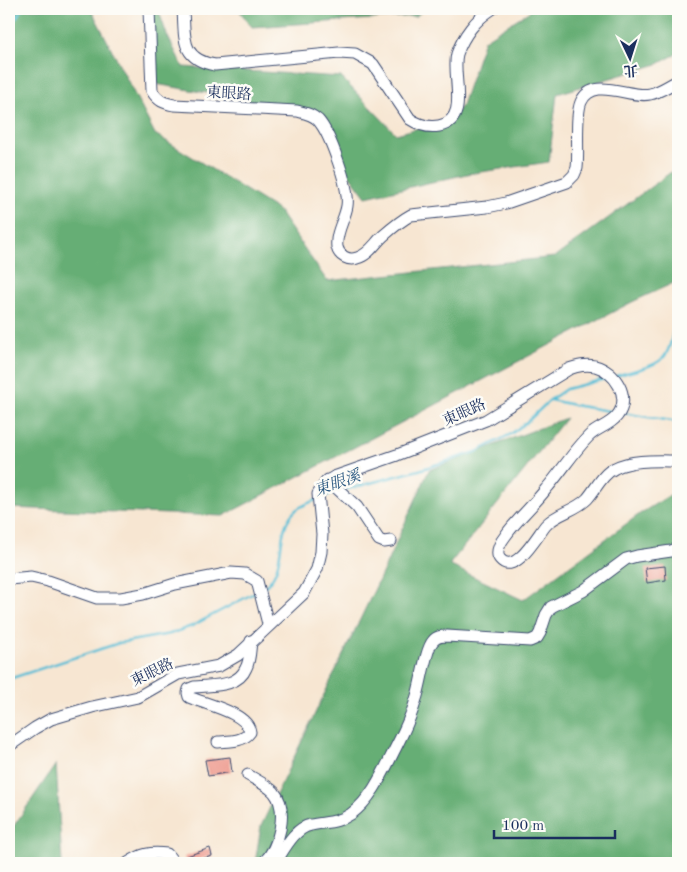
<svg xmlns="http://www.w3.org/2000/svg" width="687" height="872" font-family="'Old Standard TT','Noto Serif TC',serif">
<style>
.forest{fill:#66ae75;stroke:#406e6a}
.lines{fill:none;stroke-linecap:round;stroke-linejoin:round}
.stream{stroke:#58bed6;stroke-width:2.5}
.building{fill:#ed968a}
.minor-casing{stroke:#3c4a6f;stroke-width:13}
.minor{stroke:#fff;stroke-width:11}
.labels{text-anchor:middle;stroke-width:5;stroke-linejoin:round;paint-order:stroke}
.street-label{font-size:15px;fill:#1b2f5e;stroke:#fdfcf7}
.water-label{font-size:16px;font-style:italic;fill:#2d5a82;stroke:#fdfcf7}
</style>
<rect width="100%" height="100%" fill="#fdfcf7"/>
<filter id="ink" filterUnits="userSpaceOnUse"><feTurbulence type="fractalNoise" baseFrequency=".02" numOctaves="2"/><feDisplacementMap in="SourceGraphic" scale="10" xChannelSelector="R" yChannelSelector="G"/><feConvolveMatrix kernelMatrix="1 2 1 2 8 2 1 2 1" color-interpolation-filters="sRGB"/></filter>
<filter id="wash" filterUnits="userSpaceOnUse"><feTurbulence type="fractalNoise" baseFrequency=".0096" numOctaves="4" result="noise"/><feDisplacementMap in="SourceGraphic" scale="20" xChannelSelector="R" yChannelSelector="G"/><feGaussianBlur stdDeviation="1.12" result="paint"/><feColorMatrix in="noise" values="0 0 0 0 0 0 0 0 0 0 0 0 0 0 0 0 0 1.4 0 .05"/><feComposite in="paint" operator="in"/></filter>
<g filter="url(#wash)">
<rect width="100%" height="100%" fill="#f7e6d2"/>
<g class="forest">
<polygon points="9,9 91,9 155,134 278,210 327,281 555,257 678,167 678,281 632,302 223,516 9,508"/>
<polygon points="149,9 158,9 167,35 183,67 341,77 396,134 449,120 462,105 484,40 533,9 678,9 678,53 658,64 557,94 549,162 467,174 366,197 338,160 321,113 150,83"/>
<polygon points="238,9 425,9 416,16 252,27"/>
<polygon points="566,418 449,565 523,600 641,513 678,490 678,863 255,863 261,826 379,580 429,470"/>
<polygon points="56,764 62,863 9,863 9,833"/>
</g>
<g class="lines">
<g class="stream">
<polyline points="9,27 23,9"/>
<path d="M616,376c14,-5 38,-8 48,-19 9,-11 10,-36 14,-50"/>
<polyline points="550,400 579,406 615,412"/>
<polyline points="623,413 678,422"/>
<polyline points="344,490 419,470 476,452 511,434 529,420 550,400 566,389 609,378"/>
<polyline points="323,497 336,492"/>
<path d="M263,588c26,-19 10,-56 32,-77 5,-5 14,-8 21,-11"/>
<polyline points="9,679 119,643 170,634 192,626 256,592"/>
</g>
</g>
<g id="blocks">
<g class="building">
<polygon points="665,566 666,580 647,583 645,568"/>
<polygon points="230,757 232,772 208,776 205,760"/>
<polygon points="210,848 212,856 186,863 184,857"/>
</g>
</g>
</g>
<g filter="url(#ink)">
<use href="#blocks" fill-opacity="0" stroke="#3c4a6f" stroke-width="1"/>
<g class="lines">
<g class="minor-casing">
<g id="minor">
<path d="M149,9l3,82c6,10 12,12 22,14l123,6c8,2 15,3 21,9 12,13 32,69 29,86 -2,13 -12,27 -10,41 2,9 11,14 20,11 12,-3 18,-15 26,-22 9,-8 17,-15 28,-21l76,-8 19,-4 61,-21 7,-7 3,-7c2,-17 -2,-52 4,-66 12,-27 49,-3 69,-8 10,-2 19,-9 28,-13"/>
<path d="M183,9c2,28 -3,50 32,56l124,-12 16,1 18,10 37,55c9,6 18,9 29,7 32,-6 12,-51 18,-72 6,-18 19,-35 35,-45"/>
<polyline points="328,480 357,507 379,540 384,542 391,541"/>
<polyline points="9,579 31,577 48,581 97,598 121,598 143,594 175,584 231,573 245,574 257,581 268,624"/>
<path d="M218,742c11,-1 25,0 32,-10 -2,-19 -45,-28 -61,-35l-1,-4 1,-4 5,-2c17,-2 44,1 52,-19 4,-7 4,-19 5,-27"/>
<path d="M9,746l26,-18 16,-9 41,-12 46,-10 40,-23 41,-8 19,-11 66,-62 13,-24 4,-17 1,-18 -4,-40 8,-12 8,-5 63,-22 89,-35 83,-51c9,-3 16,-5 26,-3 20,5 37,31 22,50 -7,9 -20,12 -28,20 -16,16 -28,36 -43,53 -12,16 -28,29 -40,46 -4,5 -12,17 -6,24 15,18 38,-25 46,-34 11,-12 29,-14 41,-26 9,-10 15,-25 28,-31 18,-9 43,-7 63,-7"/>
<path d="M248,775c8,5 19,10 26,17 15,18 5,57 -11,71"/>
<path d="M128,863c14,-9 21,-11 39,-9l7,9"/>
<path d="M275,863c9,-13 19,-35 36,-38 14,-3 27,-2 40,-11 19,-14 30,-37 41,-59 9,-18 19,-36 24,-56 5,-13 9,-49 17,-58 4,-5 9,-5 14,-5l83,5 7,-3 3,-5 6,-18 5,-8 32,-16 43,-32 11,-3 34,-5 7,-3"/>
</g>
</g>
<use href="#minor" class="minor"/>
</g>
</g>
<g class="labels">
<g class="street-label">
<text transform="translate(229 93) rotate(3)" y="5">東眼路</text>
<text transform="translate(464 412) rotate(-24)" y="5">東眼路</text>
<text transform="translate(152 672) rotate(-26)" y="5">東眼路</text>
</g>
<g class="water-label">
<text transform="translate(337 482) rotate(-20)" y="6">東眼溪</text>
</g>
</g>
<rect width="687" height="872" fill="none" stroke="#fdfcf7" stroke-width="30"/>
<g transform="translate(630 58) rotate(176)" stroke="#fdfcf7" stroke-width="4" paint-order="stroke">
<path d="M0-4L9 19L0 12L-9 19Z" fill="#1b2f5e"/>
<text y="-8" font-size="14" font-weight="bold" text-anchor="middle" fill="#1b2f5e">北</text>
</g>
<path d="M494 830v8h121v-8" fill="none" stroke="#1b2f5e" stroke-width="2.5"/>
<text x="502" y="830" font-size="15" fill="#1b2f5e" stroke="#fdfcf7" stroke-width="4" paint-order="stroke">100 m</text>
</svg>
